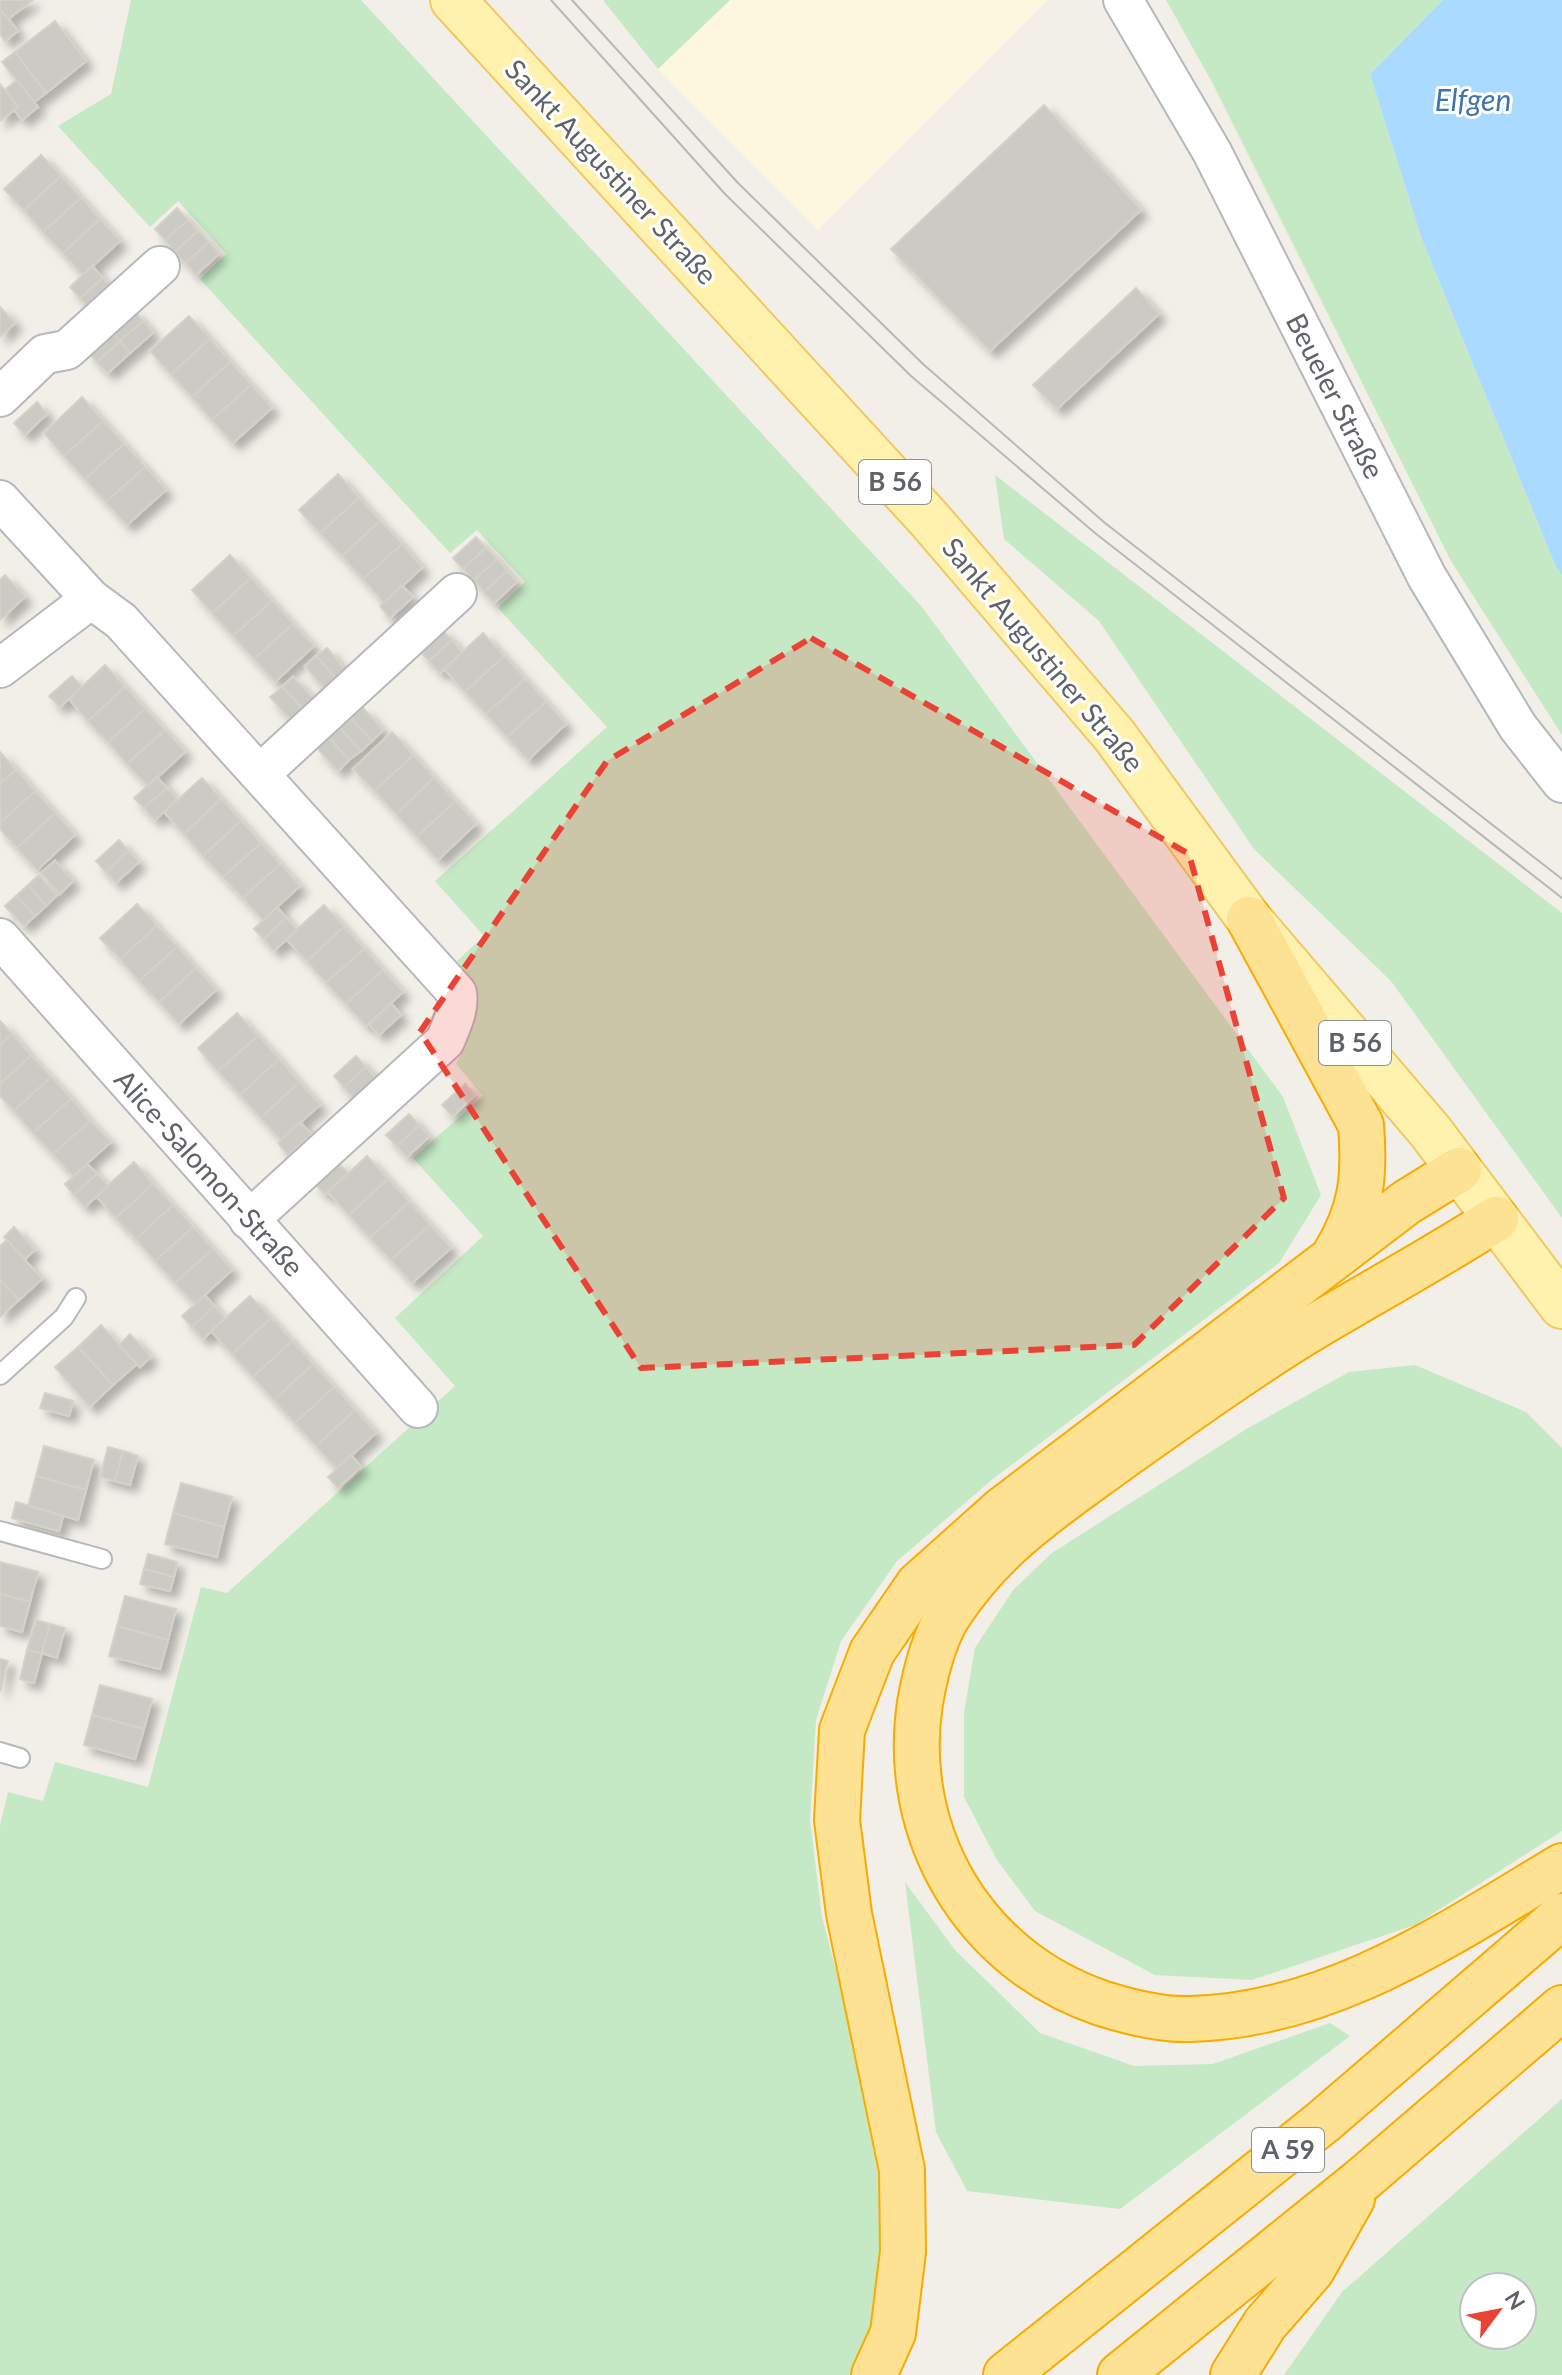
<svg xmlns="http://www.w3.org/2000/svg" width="1562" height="2375" font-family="Lato,sans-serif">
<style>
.commercial{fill:#fef7e0}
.green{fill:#c5e8c5;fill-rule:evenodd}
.water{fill:#aadaff}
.building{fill:#cccac5;stroke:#d6d1c6;stroke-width:2;filter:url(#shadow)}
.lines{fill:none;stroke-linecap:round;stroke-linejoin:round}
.service-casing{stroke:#b5b8bc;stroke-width:22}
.minor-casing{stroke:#b5b8bc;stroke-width:42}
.primary-casing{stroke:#f2c960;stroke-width:48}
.motorway-casing{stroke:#f9ab00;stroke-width:48}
.service{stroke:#fff;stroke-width:18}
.minor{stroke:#fff;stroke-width:38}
.primary{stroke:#fff2af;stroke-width:44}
.motorway{stroke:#fde293;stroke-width:44}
.tram{stroke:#b6b7b8;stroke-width:2}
.marked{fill:#ea4335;fill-opacity:0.2;stroke:#ea4335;stroke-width:6;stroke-dasharray:16 10;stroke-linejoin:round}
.labels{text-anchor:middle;stroke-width:6;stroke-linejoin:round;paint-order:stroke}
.shield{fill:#fff;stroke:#8f9295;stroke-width:2}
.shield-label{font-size:26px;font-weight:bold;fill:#5f6368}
.street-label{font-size:28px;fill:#5f6368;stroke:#fff}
.water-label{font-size:30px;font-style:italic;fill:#4174aa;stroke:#fff}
</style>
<defs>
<filter id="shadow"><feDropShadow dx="7" dy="7" stdDeviation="4" flood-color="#0004"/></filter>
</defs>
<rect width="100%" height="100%" fill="#f1efe8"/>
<polygon class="commercial" points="730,0 1048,0 818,230 658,69"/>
<g class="green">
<path d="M131,0h230l561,607 361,490 38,98 -42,68 -285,215 -97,83 -56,80 -25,79 -6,100 12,97 71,271 -20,141 -23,46h-850v-549l8,-34 35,9 12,-39 93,25 53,-200 26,6 228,-207 -60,-68 88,-82 -70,-78 70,-62 -27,-32c22,-41 27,-62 1,-103l27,-25 -49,-55 172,-154 -109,-119 27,-26 -48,-52 -27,23 -250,-274 26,-25 -48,-53 -28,26 -92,-101 53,-32z"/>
<polygon points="603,0 730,0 658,69"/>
<polygon points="1166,0 1443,0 1370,74 1421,237 1556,567 1562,575 1562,735 1451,561 1212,82"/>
<polygon points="995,475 1562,913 1562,1218 1391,981 1254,849 1099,621 1004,539"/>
<polygon points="1415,1365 1526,1412 1562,1448 1562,1831 1415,1925 1252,1980 1155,1975 1035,1911 997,1860 964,1797 964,1712 975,1648 1013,1590 1052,1553 1248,1428 1349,1372"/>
<polygon points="905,1882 955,1950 1040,2033 1134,2066 1213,2064 1330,2023 1350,2036 1120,2209 967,2191 936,2132"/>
<path d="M1562,2099v276h-278l58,-83zM1474,2287h48v48h-48z"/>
</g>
<polygon class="water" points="1443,0 1562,0 1562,575 1556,567 1421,237 1370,74"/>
<g class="building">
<polygon points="0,0 33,0 8,19 0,9"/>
<polygon points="1,10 18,31 5,41 0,34"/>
<polygon points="55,21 86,61 46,93 15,52"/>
<polygon points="15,52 46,93 34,102 2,62"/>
<polygon points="17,80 38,107 22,120 14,110 18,107 5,90"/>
<polygon points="0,84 18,107 0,121"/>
<polygon points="1044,105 1141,210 990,351 891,249"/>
<polygon points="41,155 61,176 24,210 4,189"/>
<polygon points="61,176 81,198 43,232 24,210"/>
<polygon points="81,198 100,219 63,253 43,232"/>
<polygon points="177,208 188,220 165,240 155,229"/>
<polygon points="100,219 120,241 83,275 63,253"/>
<polygon points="188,220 198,231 175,252 165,240"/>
<polygon points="198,231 209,242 186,263 175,252"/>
<polygon points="209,242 219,254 196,275 186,263"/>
<polygon points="92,266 103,278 80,298 70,287"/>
<polygon points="103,278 113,289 91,310 80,298"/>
<polygon points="1136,288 1159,314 1057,409 1033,385"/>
<polygon points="0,307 15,323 0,337"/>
<polygon points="133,310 143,321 120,341 110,330"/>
<polygon points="189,316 210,339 171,374 150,351"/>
<polygon points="143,321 153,333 130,353 120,341"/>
<polygon points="110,330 120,341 97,362 87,350"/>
<polygon points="210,339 230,362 192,397 171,374"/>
<polygon points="120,341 130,353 108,373 97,362"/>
<polygon points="230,362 251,385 212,420 192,397"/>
<polygon points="251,385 272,408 233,443 212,420"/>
<polygon points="82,397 103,421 64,456 44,433"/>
<polygon points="37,402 47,414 25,435 14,423"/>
<polygon points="103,421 124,444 85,479 64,456"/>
<polygon points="124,444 145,467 106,502 85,479"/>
<polygon points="145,467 166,490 127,525 106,502"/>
<polygon points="338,474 359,498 320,533 299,510"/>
<polygon points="359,498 380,521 342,556 320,533"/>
<polygon points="380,521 402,544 363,579 342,556"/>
<polygon points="476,537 486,548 463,569 453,558"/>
<polygon points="402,544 422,568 384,603 363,579"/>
<polygon points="486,548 497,559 474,580 463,569"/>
<polygon points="230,555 251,578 212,613 192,590"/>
<polygon points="497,559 507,571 484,592 474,580"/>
<polygon points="507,571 517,582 494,603 484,592"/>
<polygon points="5,575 25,597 0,620 0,580"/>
<polygon points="251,578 272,601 233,636 212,613"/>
<polygon points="402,586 413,597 390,618 380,606"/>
<polygon points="272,601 293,624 254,659 233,636"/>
<polygon points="293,624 314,646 275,682 254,659"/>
<polygon points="441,629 452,640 429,661 419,650"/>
<polygon points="483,633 504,656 465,692 444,669"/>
<polygon points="452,640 462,652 440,673 429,661"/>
<polygon points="327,648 346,671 337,679 316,656"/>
<polygon points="316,656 337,679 325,689 305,666"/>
<polygon points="504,656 525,679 486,714 465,692"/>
<polygon points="105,665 125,687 88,721 69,699"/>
<polygon points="72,676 82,687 60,707 49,696"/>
<polygon points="293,677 314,699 303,709 282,687"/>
<polygon points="525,679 546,702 507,737 486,714"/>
<polygon points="125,687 145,709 108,742 88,721"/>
<polygon points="282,687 303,709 291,720 270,697"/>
<polygon points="546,702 566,724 528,760 507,737"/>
<polygon points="363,708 383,730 372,741 351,718"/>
<polygon points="145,709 165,730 127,764 108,742"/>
<polygon points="351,718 372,741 361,751 340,728"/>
<polygon points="340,728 361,751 349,760 329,738"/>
<polygon points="165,730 185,752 148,786 127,764"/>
<polygon points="392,732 413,755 375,791 353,769"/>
<polygon points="329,738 349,760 338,771 317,748"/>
<polygon points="0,752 16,770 0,784"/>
<polygon points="413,755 434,778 396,814 375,791"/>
<polygon points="16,770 35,791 0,823 0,784"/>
<polygon points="157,777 167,788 144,808 134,798"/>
<polygon points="202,778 221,799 184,834 164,812"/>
<polygon points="434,778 455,801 417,837 396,814"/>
<polygon points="167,788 177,799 155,820 144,808"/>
<polygon points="35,791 55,813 17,848 0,829 0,823"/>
<polygon points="221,799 241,821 203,856 184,834"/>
<polygon points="455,801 476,824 438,860 417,837"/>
<polygon points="55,813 75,835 37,870 17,848"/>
<polygon points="241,821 261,843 223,877 203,856"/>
<polygon points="119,840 128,851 106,872 96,861"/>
<polygon points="261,843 280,864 243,898 223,877"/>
<polygon points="128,851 139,862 116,883 106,872"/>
<polygon points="55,861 73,881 60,894 41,873"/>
<polygon points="280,864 300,886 263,920 243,898"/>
<polygon points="39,875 57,895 46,906 28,885"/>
<polygon points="28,885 46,906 35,916 16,896"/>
<polygon points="16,896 35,916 24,926 5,906"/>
<polygon points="137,904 157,926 120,959 100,938"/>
<polygon points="324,905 344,927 307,961 286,939"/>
<polygon points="277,907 286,918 264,939 254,929"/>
<polygon points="286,918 297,930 274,951 264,939"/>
<polygon points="157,926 177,947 139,981 120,959"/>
<polygon points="344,927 364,949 326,983 307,961"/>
<polygon points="177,947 196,968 159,1002 139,981"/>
<polygon points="364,949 383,970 346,1004 326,983"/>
<polygon points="196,968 216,990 179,1024 159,1002"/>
<polygon points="383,970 403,992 366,1026 346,1004"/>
<polygon points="391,1003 401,1015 379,1035 369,1024"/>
<polygon points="237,1013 258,1036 218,1071 198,1048"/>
<polygon points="0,1021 12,1034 0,1045"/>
<polygon points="12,1034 31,1056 0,1084 0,1045"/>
<polygon points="258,1036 279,1059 240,1095 218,1071"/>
<polygon points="31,1056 51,1077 14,1111 0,1096 0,1084"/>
<polygon points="356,1056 366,1067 344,1087 334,1076"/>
<polygon points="279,1059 299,1082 261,1118 240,1095"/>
<polygon points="366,1067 376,1079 354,1099 344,1087"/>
<polygon points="51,1077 71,1099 33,1133 14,1111"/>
<polygon points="299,1082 320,1105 281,1140 261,1118"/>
<polygon points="465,1084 475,1095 453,1116 442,1105"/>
<polygon points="71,1099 90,1121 53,1154 33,1133"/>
<polygon points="409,1114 419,1125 397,1146 386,1135"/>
<polygon points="90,1121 111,1142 73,1176 53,1154"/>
<polygon points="300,1122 311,1134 288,1155 278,1143"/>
<polygon points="419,1125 429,1137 407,1157 397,1146"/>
<polygon points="367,1156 388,1179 349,1215 328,1192"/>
<polygon points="134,1162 153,1184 116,1218 96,1196"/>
<polygon points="337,1162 348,1173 325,1194 314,1183"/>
<polygon points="87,1164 97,1174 74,1195 65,1184"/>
<polygon points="97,1174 108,1186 85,1207 74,1195"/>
<polygon points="388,1179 409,1202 370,1238 349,1215"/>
<polygon points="153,1184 173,1205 136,1239 116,1218"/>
<polygon points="409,1202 430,1225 391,1260 370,1238"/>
<polygon points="173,1205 193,1227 155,1261 136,1239"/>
<polygon points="430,1225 451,1248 412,1283 391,1260"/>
<polygon points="14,1227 35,1250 25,1259 4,1237"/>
<polygon points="193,1227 213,1249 175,1283 155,1261"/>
<polygon points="7,1240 42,1279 19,1300 0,1280 0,1246"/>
<polygon points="213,1249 232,1270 195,1304 175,1283"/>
<polygon points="0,1280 19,1300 0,1317"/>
<polygon points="205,1295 214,1306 192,1327 182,1316"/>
<polygon points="250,1296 271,1318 232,1354 211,1331"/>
<polygon points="214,1306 225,1318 203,1339 192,1327"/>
<polygon points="271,1318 292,1341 253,1377 232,1354"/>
<polygon points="101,1325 137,1364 113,1385 78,1347"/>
<polygon points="130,1334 151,1357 140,1367 119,1345"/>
<polygon points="292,1341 313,1364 274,1400 253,1377"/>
<polygon points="78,1347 113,1385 90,1407 55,1367"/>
<polygon points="313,1364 334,1387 295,1423 274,1400"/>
<polygon points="334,1387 355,1410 316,1446 295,1423"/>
<polygon points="45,1393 73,1401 69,1416 40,1408"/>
<polygon points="355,1410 376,1433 337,1469 316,1446"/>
<polygon points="44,1446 94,1460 86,1490 36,1476"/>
<polygon points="108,1447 123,1451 115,1481 100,1477"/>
<polygon points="123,1451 138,1456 130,1485 115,1481"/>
<polygon points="351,1455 361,1467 338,1488 328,1477"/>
<polygon points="36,1476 86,1490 78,1520 28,1506"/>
<polygon points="181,1483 232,1497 224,1527 173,1513"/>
<polygon points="16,1502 63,1516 59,1531 12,1518"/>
<polygon points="173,1513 224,1527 217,1557 165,1544"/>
<polygon points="148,1554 177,1562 174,1577 144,1569"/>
<polygon points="0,1562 38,1572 30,1602 0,1594"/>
<polygon points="144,1569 174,1577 170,1591 140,1584"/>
<polygon points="0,1594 30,1602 22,1632 0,1626"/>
<polygon points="125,1596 176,1609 168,1640 117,1626"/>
<polygon points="36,1620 50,1624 42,1653 27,1650"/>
<polygon points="50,1624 65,1628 57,1658 42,1653"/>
<polygon points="117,1626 168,1640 160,1669 109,1656"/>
<polygon points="27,1650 42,1653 34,1683 20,1679"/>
<polygon points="0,1659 8,1661 0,1692"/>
<polygon points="100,1685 152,1699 144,1729 92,1715"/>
<polygon points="92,1715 144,1729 135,1759 84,1745"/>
</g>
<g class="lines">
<g class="service-casing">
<g id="service">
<polyline points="0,1375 64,1317 76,1298"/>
<polyline points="0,1531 102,1559"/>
<polyline points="0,1752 20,1758"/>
</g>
</g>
<g class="minor-casing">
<g id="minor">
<polyline points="1123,0 1212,152 1427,577 1518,727 1562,783"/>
<polyline points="0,397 45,354 67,350 160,266"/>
<path d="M0,500l91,99 30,22 336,372c3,16 -6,33 -12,48l-196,179"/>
<polyline points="0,668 91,599"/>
<polyline points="261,773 457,593"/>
<polyline points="0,938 418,1408"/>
</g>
</g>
<g class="primary-casing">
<polyline id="primary" points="453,0 929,519 1114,735 1249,919 1430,1131 1562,1306"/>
</g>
<g class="motorway-casing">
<g id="motorway">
<path d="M1249,919l112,206c4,51 1,85 -26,129"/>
<path d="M1496,1219c-65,42 -133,78 -200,119 -61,38 -120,81 -178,122 -67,49 -124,85 -170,156 -15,25 -23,58 -28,87 -20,131 54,257 181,300 28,9 59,17 89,16 139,-3 257,-84 372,-153"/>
<polyline points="874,2375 893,2333 903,2252 902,2170 849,1914 837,1820 842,1730 872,1652 918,1585 1003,1509 1407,1202 1459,1170"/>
<polyline points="1006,2375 1324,2121 1562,1916"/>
<polyline points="1120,2375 1363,2179 1562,2008"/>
<polyline points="1233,2375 1265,2324 1312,2270 1352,2199"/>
</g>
</g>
<use href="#service" class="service"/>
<use href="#minor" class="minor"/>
<use href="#primary" class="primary"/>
<use href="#motorway" class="motorway"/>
<g class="tram">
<polyline points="551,0 725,194 911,376 1095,533 1562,898"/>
<polyline points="572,0 738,183 923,364 1105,523 1562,879"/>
</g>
</g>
<path class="marked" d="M811,638l378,216 95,344 -150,147 -493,23 -221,-336 187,-271z"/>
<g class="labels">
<g class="shield">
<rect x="859" y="460" width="72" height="44" rx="6"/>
<rect x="1319" y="1021" width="72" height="44" rx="6"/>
<rect x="1252" y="2128" width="72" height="44" rx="6"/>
</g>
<g class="shield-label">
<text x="895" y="491">B 56</text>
<text x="1355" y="1052">B 56</text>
<text x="1288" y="2159">A 59</text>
</g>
<g class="street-label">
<text transform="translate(611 172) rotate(47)" y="10">Sankt Augustiner Straße</text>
<text transform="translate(1335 396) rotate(63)" y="10">Beueler Straße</text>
<text transform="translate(1043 655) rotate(50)" y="10">Sankt Augustiner Straße</text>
<text transform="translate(209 1173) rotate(48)" y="10">Alice-Salomon-Straße</text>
</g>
<g class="water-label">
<text x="1473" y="111">Elfgen</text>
</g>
</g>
<g transform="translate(1498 2311) rotate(58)"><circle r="38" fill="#ffffff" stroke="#bfc1c3" stroke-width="2"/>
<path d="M0-6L14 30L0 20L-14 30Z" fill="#ea4335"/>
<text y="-12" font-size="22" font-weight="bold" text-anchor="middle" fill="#5f6368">N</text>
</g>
</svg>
